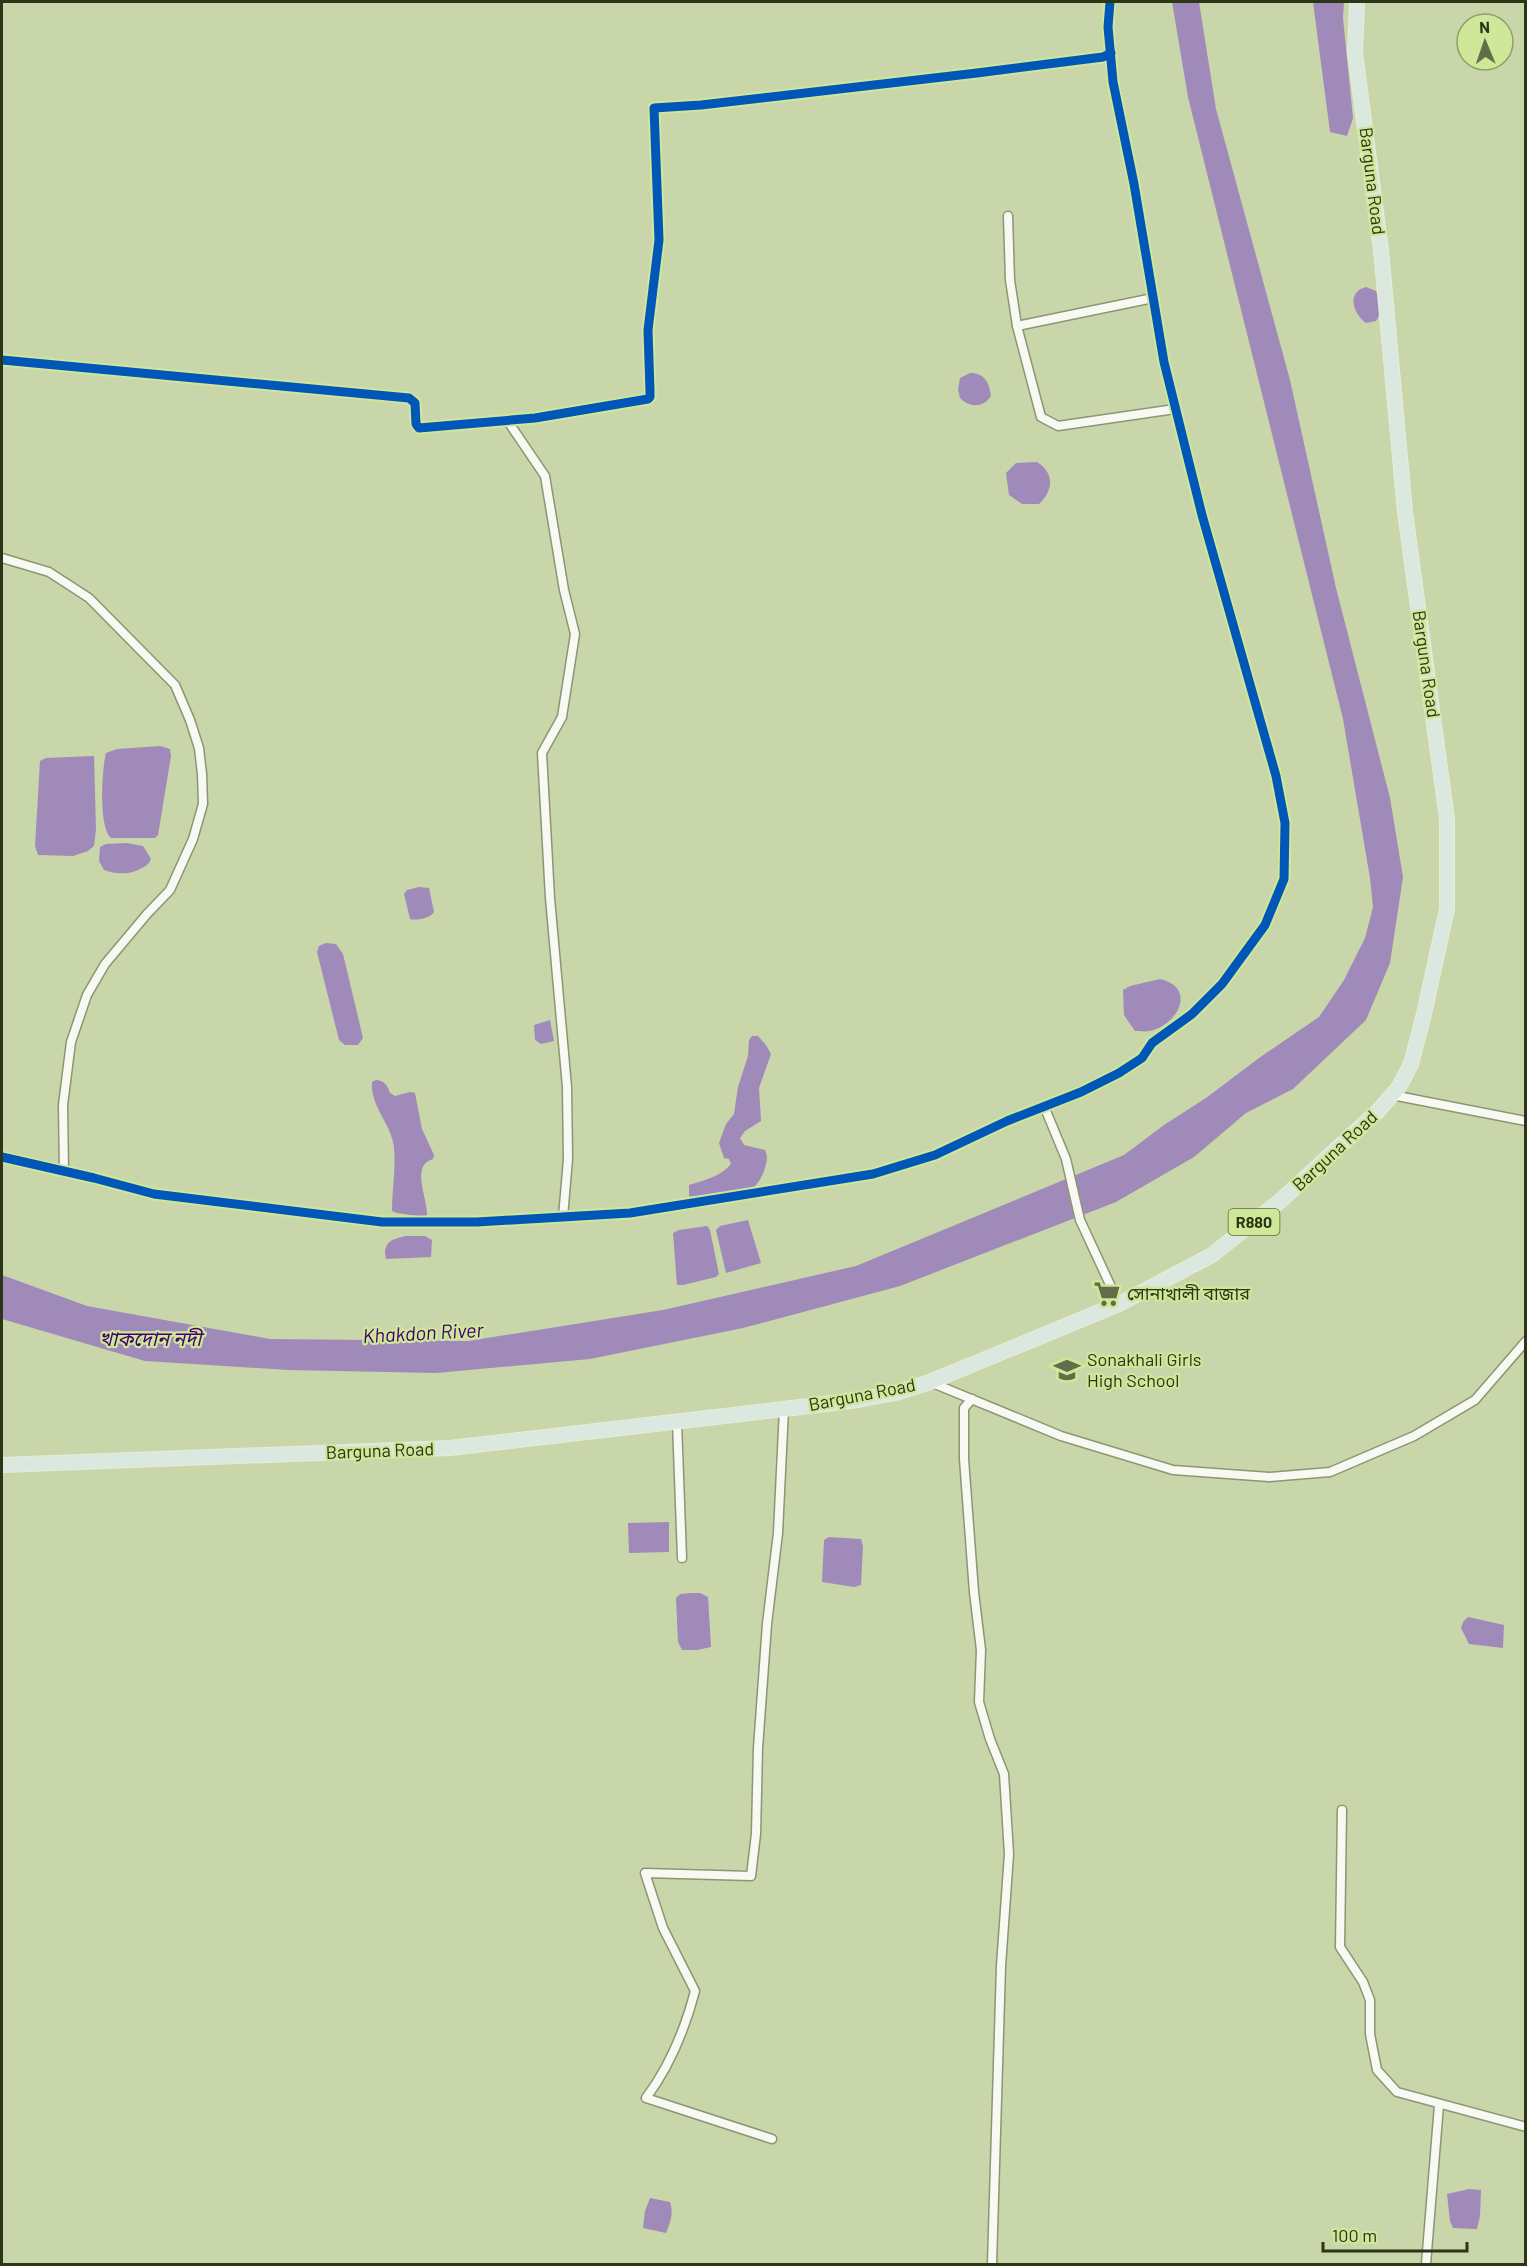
<svg xmlns="http://www.w3.org/2000/svg" width="1527" height="2266" font-family="Barlow,'Noto Sans Bengali',sans-serif">
<style>
.water{fill:#a08ab9}
.lines{fill:none;stroke-linecap:round;stroke-linejoin:round}
.minor-casing{stroke:#8c9673;stroke-width:11}
.primary-casing{stroke:#e6edd9;stroke-width:16}
.minor{stroke:#f7f9f2;stroke-width:8}
.primary{stroke:#dbe8e0;stroke-width:14}
.cycleway-casing{stroke:#cfe799;stroke-width:13}
.cycleway{stroke:#0057b8;stroke-width:9}
.labels{text-anchor:middle;stroke-width:4.5;stroke-linejoin:round;paint-order:stroke}
.shield{fill:#cfe799;stroke:#5d6a3d;stroke-width:1.5}
.shield-label{font-size:16px;font-weight:bold;fill:#2c3515}
.street-label{font-size:18px;fill:#2c3515;stroke:#cfe799}
.poi-label{font-size:18px;fill:#2c3515;stroke:#cfe799;text-anchor:start}
.water-label{font-size:20px;font-style:italic;fill:#400070;stroke:#cfe799}
</style>
<rect width="100%" height="100%" fill="#c8d6aa"/>
<g class="water">
<polygon points="1172,2 1199,2 1216,109 1290,380 1336,588 1390,798 1403,877 1390,963 1366,1020 1293,1089 1246,1113 1194,1157 1116,1202 900,1286 743,1328 590,1359 436,1373 288,1370 145,1361 2,1319 2,1275 87,1306 270,1339 468,1341 663,1310 856,1266 1124,1155 1164,1125 1206,1098 1259,1058 1319,1017 1344,980 1365,938 1373,907 1370,878 1343,719 1188,97"/>
<polygon points="1313,2 1344,2 1343,18 1353,118 1347,136 1330,132"/>
<path d="M1366,287l10,4c4,11 7,20 0,30l-10,2c-13,-9 -20,-31 0,-36z"/>
<path d="M970,373c15,0 19,10 21,23 -8,12 -21,12 -31,2l-2,-8 2,-12z"/>
<path d="M1037,462c18,11 16,29 2,42h-17l-13,-9 -3,-22 10,-10z"/>
<path d="M160,746l10,3 1,7 -13,79 -3,3h-44c-13,-11 -9,-69 -5,-85l11,-4z"/>
<polygon points="94,756 96,829 94,846 88,851 73,856 38,855 35,846 40,761 46,758"/>
<path d="M127,843l16,3 8,13 -2,4c-12,11 -29,13 -45,7l-5,-9 1,-14 6,-3z"/>
<path d="M419,887l10,1 5,24c-4,6 -16,9 -24,7l-6,-25 3,-4z"/>
<polygon points="326,943 336,944 343,954 363,1038 358,1045 345,1045 339,1040 317,952 319,946"/>
<path d="M1160,979c38,9 17,47 -11,52 -4,1 -10,0 -14,0l-11,-16 -1,-25 7,-4z"/>
<polygon points="550,1020 554,1041 541,1044 535,1040 534,1025"/>
<path d="M752,1036h6l8,9 5,9 -12,34 2,33 -16,10 -5,7 4,7 21,5c3,7 2,11 0,18 -2,6 -5,13 -9,17 -11,10 -53,14 -67,11v-11c16,-5 31,-8 42,-21l-2,-5 -5,-1 -5,-15 7,-19 8,-10 4,-27 10,-31 1,-16z"/>
<path d="M376,1080c9,1 11,5 14,13l5,3 15,-4 5,1 7,36 12,26 -1,4c-23,6 -5,40 -6,56l-3,2 -27,-4 -5,-2c0,-21 4,-42 2,-63 -2,-24 -24,-41 -22,-66z"/>
<polygon points="748,1220 761,1263 726,1273 716,1230 720,1226"/>
<polygon points="707,1226 710,1230 719,1274 716,1277 683,1285 677,1285 673,1233 679,1230"/>
<path d="M406,1236h19l7,4 -1,17 -45,2c-4,-17 6,-20 20,-23z"/>
<polygon points="669,1522 669,1552 629,1553 628,1523"/>
<polygon points="829,1537 861,1539 863,1546 861,1585 854,1587 822,1582 824,1540"/>
<polygon points="691,1593 700,1593 708,1597 711,1647 697,1650 682,1650 678,1642 676,1598 680,1594"/>
<polygon points="1468,1617 1504,1625 1503,1648 1469,1644 1461,1628 1463,1622"/>
<polygon points="1469,2189 1481,2190 1480,2216 1477,2229 1453,2228 1450,2221 1447,2194"/>
<path d="M650,2198l20,4c4,11 0,21 -4,31l-23,-5 2,-17z"/>
</g>
<g class="lines">
<g class="minor-casing">
<g id="minor">
<polyline points="1008,216 1010,280 1017,326 1041,417 1058,426 1175,409"/>
<polyline points="1017,326 1153,298"/>
<polyline points="2,360 409,398 415,403 416,424 419,428 535,418 648,399 650,397 650,391 648,330 659,240 654,108 701,105 977,73 1103,57 1111,53"/>
<polyline points="507,420 545,476 564,590 575,634 562,717 542,753 550,898 567,1087 568,1159 563,1217"/>
<polyline points="2,558 49,572 89,598 175,685 190,720 199,748 202,774 203,804 193,839 170,890 147,914 105,964 87,995 71,1042 63,1105 64,1172"/>
<polyline points="1392,1095 1526,1121"/>
<polyline points="1044,1106 1066,1159 1080,1220 1119,1304"/>
<polyline points="2,1157 94,1178 154,1194 382,1222 477,1222 630,1213 873,1174 935,1155 1007,1121 1081,1092 1119,1073 1142,1058 1152,1043 1192,1014 1222,984 1265,925 1284,879 1285,823 1276,776 1202,515 1164,362 1134,184 1113,82 1108,27 1110,2"/>
<polyline points="930,1382 1061,1436 1173,1470 1269,1477 1330,1472 1414,1436 1475,1400 1526,1341"/>
<polyline points="972,1399 964,1408 964,1459 974,1592 981,1650 979,1702 990,1739 1004,1774 1009,1854 1001,1966 992,2264"/>
<polyline points="677,1422 682,1558"/>
<polyline points="1342,1810 1340,1947 1363,1982 1370,2000 1370,2034 1377,2070 1397,2092 1526,2127"/>
<path d="M772,2139l-126,-41c24,-32 39,-69 49,-107l-32,-63 -18,-55 106,3 5,-42 2,-86 9,-124 11,-91 6,-124"/>
<polyline points="1426,2264 1439,2105"/>
</g>
</g>
<g class="primary-casing">
<polyline id="primary" points="2,1465 450,1448 784,1409 858,1400 895,1393 930,1382 1119,1304 1212,1255 1279,1202 1378,1111 1399,1087 1411,1064 1424,1014 1447,909 1447,819 1405,512 1381,250 1355,53 1357,2"/>
</g>
<use href="#minor" class="minor"/>
<use href="#primary" class="primary"/>
<g class="cycleway-casing">
<g id="cycleway">
<polyline points="2,360 409,398 415,403 416,424 419,428 535,418 648,399 650,397 650,391 648,330 659,240 654,108 701,105 977,73 1103,57 1111,53"/>
<polyline points="2,1157 94,1178 154,1194 382,1222 477,1222 630,1213 873,1174 935,1155 1007,1121 1081,1092 1119,1073 1142,1058 1152,1043 1192,1014 1222,984 1265,925 1284,879 1285,823 1276,776 1202,515 1164,362 1134,184 1113,82 1108,27 1110,2"/>
</g>
</g>
<use href="#cycleway" class="cycleway"/>
</g>
<defs>
<g id="supermarket-bare" transform="scale(2.07)"><path d="M-6-5.5h2.5l.6 2H6L4.5 2H-2.5L-4.4-4H-6ZM-1.5 3.2a1.3 1.3 0 1 0 .1 0ZM3 3.2a1.3 1.3 0 1 0 .1 0Z" fill="#636d49" stroke="#cfe799" stroke-width="2.5" paint-order="stroke"/></g>
<g id="university-bare" transform="scale(2.07)"><path d="M0-5L7-2L0 1L-7-2ZM-4 1L0 2.5L4 1V4Q0 6-4 4Z" fill="#636d49" stroke="#cfe799" stroke-width="2.5" paint-order="stroke"/></g>
</defs>
<g fill-rule="evenodd">
<use href="#supermarket-bare" x="1107" y="1294"/>
<use href="#university-bare" x="1067" y="1370"/>
</g>
<g class="labels">
<rect class="shield" x="1228.5" y="1209" width="51" height="26" rx="4.5"/>
<g class="shield-label">
<text x="1254" y="1228">R880</text>
</g>
<g class="street-label">
<text transform="translate(1372 181) rotate(83)" y="6">Barguna Road</text>
<text transform="translate(1426 664) rotate(82)" y="6">Barguna Road</text>
<text transform="translate(1335 1151) rotate(-43)" y="6">Barguna Road</text>
<text transform="translate(862 1395) rotate(-11)" y="6">Barguna Road</text>
<text transform="translate(380 1451) rotate(-2)" y="6">Barguna Road</text>
</g>
<g class="poi-label">
<text x="1127" y="1300">সোনাখালী বাজার</text>
<text x="1087" y="1366">Sonakhali Girls<tspan x="1087" dy="21">High School</tspan></text>
</g>
<g class="water-label">
<text transform="translate(423 1333) rotate(-3)" y="7">Khakdon River</text>
<text x="150" y="1346">খাকদোন নদী</text>
</g>
</g>
<rect width="1527" height="2266" fill="none" stroke="#2c3515" stroke-width="6"/>
<g transform="translate(1485 42) rotate(358)"><circle r="28" fill="#cfe799" stroke="#8ea064" stroke-width="1.5"/>
<path d="M0-4.5L10 22L0 15L-10 22Z" fill="#636d49"/>
<text y="-9" font-size="16" font-weight="bold" text-anchor="middle" fill="#2c3515">N</text>
</g>
<path d="M1323 2242v9h144v-9" fill="none" stroke="#2c3515" stroke-width="3"/>
<text x="1332" y="2242" font-size="18" fill="#2c3515" stroke="#cfe799" stroke-width="4.5" paint-order="stroke">100 m</text>
</svg>
